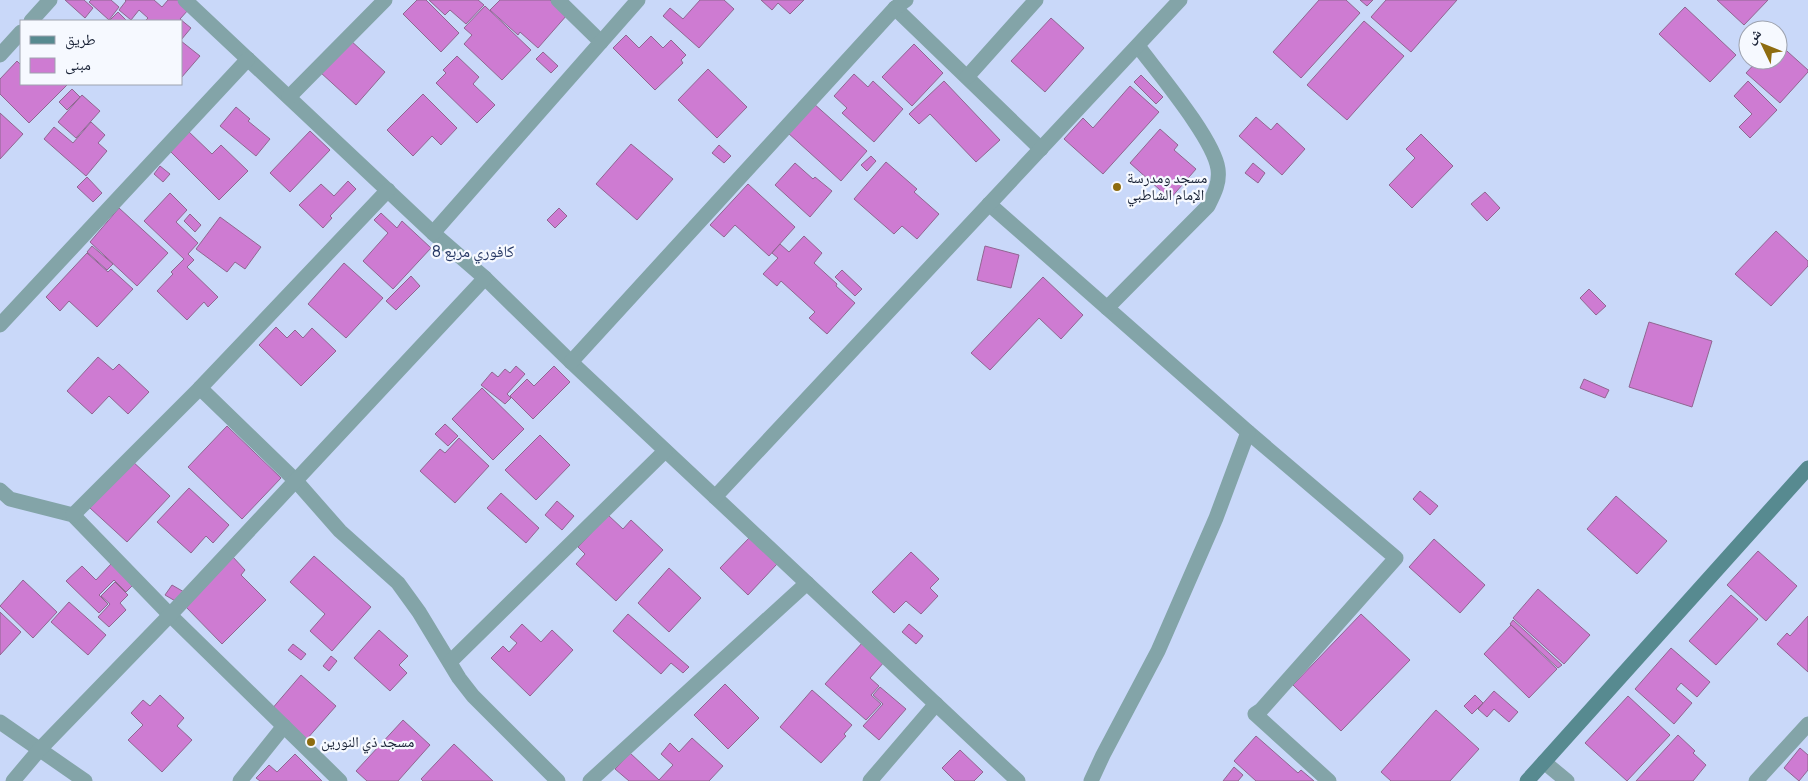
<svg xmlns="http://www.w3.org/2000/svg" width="1808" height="781" font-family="Manrope,'Noto Naskh Arabic',sans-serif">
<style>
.building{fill:#ce7bd2;stroke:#906691}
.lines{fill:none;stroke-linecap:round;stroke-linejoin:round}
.street{stroke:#83a4a8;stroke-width:15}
.secondary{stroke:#578a90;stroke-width:15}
.poi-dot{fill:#8e6c10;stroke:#f6f9ff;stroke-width:2}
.labels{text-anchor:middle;stroke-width:4.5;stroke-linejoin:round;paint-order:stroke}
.poi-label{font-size:15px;fill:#192236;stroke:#f6f9ff;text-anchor:start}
.neighbourhood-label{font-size:16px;fill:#263865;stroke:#f6f9ff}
</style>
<rect width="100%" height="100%" fill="#c9d8f9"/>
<g class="building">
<polygon points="65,0 84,0 93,8 85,18"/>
<polygon points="91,0 111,0 119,7 109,20 89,2"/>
<polygon points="125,0 154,0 162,7 168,0 180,0 189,9 180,19 191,28 181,40 181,21 145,21 148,18 139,10 131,20 119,10 126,1"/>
<polygon points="417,0 426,0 459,33 441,52 403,14"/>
<polygon points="429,0 478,0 484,5 466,24 450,10 445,15"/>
<polygon points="500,0 550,0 567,15 538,48 520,32 518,35 490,10"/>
<polygon points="700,0 724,0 734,9 699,48 663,16 670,8 683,19"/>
<polygon points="761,0 804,0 790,14 778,3 772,10"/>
<polygon points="1319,0 1346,0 1360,13 1301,78 1273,52"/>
<polygon points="1360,0 1373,0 1367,6"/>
<polygon points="1386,0 1457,0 1411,52 1371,17"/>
<polygon points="1717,0 1768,0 1744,25"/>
<polygon points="485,6 531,50 502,80 464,44 472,35 464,28"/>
<polygon points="1685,7 1736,55 1710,82 1659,34"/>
<polygon points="118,12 127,21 109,21"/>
<polygon points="1051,18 1084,48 1045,92 1011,61"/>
<polygon points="1364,21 1404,56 1347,120 1307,85"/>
<polygon points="626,35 639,48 651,36 663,48 671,40 686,55 681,60 683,63 655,90 613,48"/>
<polygon points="349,39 385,72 356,105 320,72"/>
<polygon points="181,41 200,56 181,78"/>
<polygon points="1778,43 1808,70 1808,72 1780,103 1746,73 1758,60 1778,60"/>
<polygon points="914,44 943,73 912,106 882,77"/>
<polygon points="543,52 558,66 551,73 536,59"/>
<polygon points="457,56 479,77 473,84 495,105 477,123 436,83 446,73 443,70"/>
<polygon points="17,61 21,65 21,84 68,84 29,123 0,94 0,79"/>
<polygon points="708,69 747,107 717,138 678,100"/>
<polygon points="854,74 868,87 873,81 903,109 874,142 842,113 847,108 834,96"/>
<polygon points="1141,75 1163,97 1156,104 1134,82"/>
<polygon points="944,81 1000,140 976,162 930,114 919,124 909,114"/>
<polygon points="1748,81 1777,110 1750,138 1739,127 1752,114 1734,96"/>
<polygon points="1130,86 1159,112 1103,174 1064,139 1083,118 1093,128"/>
<polygon points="72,89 80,97 67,110 59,102"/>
<polygon points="423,94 457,128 441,145 432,136 413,156 387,130"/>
<polygon points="82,95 100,111 76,138 58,122"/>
<polygon points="813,103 867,151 841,181 787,132"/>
<polygon points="236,107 250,119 248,121 270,139 256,156 220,126"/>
<polygon points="0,113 23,134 0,159"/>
<polygon points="1256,117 1271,130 1277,123 1305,149 1282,175 1239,136"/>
<polygon points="91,122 105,135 98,143 107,151 86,176 44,139 54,127 73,143"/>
<polygon points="1160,129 1178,145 1174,150 1196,169 1170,199 1130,163"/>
<polygon points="188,131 212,154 221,145 248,171 219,200 169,150"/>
<polygon points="310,131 330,150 290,192 270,173"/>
<polygon points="1421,134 1453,166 1412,208 1389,185 1415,158 1406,149"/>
<polygon points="631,144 673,179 637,220 596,184"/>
<polygon points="719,145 731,156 724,163 712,153"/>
<polygon points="871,156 876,161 867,171 861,165"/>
<polygon points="886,162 917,189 914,192 939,214 917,239 902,226 894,234 854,199"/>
<polygon points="795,163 813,179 815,177 832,191 810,217 775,185"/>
<polygon points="1253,163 1265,173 1258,183 1245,173"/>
<polygon points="160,166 170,174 163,182 154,174"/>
<polygon points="87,177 102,193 93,202 77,187"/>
<polygon points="348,181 356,189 330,216 332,218 323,228 299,205 321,184 334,196"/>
<polygon points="748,184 795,227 769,256 735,225 724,237 710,225"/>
<polygon points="1485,192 1500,208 1487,221 1471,204"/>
<polygon points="170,193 187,210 176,222 198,243 188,254 194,260 187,267 218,297 208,307 204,302 187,320 157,291 173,274 171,272 184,259 144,221"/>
<polygon points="119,208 168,253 137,286 90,242"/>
<polygon points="559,208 567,216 555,228 547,220"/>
<polygon points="381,213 397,228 402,221 431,248 393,289 363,261 388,233 374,220"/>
<polygon points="190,214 201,225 195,232 184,221"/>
<polygon points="220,217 261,247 245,269 235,262 227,272 196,249"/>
<polygon points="1776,231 1808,261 1808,266 1771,306 1735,274"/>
<polygon points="804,236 822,253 814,263 837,284 836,286 855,303 827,334 809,318 815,312 781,281 777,286 763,274 778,258 772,253 780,244 789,252"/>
<polygon points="92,246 113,264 107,270 87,252"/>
<polygon points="985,246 1019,255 1011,288 977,280"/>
<polygon points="87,253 108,272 111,269 133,289 97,327 69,301 60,311 46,297"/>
<polygon points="344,263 383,298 346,338 308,304"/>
<polygon points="842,270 862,289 855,296 835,277"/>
<polygon points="411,276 420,286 396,310 386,301"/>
<polygon points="1043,277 1083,315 1061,339 1039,318 990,370 971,353"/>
<polygon points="1589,289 1606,306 1596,315 1580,298"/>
<polygon points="1649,322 1712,341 1692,407 1629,387"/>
<polygon points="276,327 287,338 295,330 303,338 312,328 336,351 301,386 259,345"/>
<polygon points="98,357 113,370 119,364 149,392 128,414 109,396 92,414 67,391"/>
<polygon points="516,366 525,374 507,394 511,398 505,404 481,385 492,372 498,377 505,369 510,373"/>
<polygon points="554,366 570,382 533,419 510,396 527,379 534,386"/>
<polygon points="1584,379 1609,390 1605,398 1580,388"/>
<polygon points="482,388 524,429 493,460 452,419"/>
<polygon points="445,424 458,436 448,446 435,434"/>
<polygon points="227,426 281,478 242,519 188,467"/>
<polygon points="540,435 570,465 536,500 505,470"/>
<polygon points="459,438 489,466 455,503 420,471 440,449 445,453"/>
<polygon points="131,460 170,496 127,542 90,508"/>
<polygon points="189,488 229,525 213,543 206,536 191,553 157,522"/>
<polygon points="1420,491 1438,506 1430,515 1413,499"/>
<polygon points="501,493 539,528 526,543 487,508"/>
<polygon points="1616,496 1667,541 1637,574 1587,529"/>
<polygon points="557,501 574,516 562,530 545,515"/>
<polygon points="608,515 623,529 631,520 663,550 616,601 576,564 585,554 578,547"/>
<polygon points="750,537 777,564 748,595 720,568"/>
<polygon points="1434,539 1485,585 1460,613 1409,567"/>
<polygon points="1758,551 1797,586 1766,621 1727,585"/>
<polygon points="911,552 939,579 930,588 938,596 921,614 906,601 894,613 872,592"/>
<polygon points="232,556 245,570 241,575 266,600 222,644 184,605"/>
<polygon points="314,556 371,607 332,651 310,631 325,614 290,582"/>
<polygon points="111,564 133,585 126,592 114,580 99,595 108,604 99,613 66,581 82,566 96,580"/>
<polygon points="669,568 701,598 669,632 638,603"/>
<polygon points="23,580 57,612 33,638 0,606"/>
<polygon points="115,582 128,595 120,603 126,610 109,627 98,617 110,604 101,596"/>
<polygon points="172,585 184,592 177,602 165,595"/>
<polygon points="1538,589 1590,635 1564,664 1513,618"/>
<polygon points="1731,595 1758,619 1716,665 1689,641"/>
<polygon points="69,602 106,635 88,655 51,622"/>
<polygon points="0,612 21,632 0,655"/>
<polygon points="628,614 689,667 683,673 671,663 661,674 613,631"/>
<polygon points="1361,614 1410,660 1341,731 1293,685"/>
<polygon points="1808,616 1808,672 1777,644 1787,633 1790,636"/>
<polygon points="1513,620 1562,665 1558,668 1510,624"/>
<polygon points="522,624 541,642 552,630 573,650 530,696 491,658 503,646 509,652 517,643 510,637"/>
<polygon points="909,624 923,636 916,644 902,632"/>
<polygon points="1511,625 1557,669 1529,698 1484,654"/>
<polygon points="379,630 408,656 399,665 407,673 390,691 354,658"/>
<polygon points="863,642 885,661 870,678 879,686 871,695 881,704 866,720 825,684"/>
<polygon points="293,644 306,654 301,660 288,650"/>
<polygon points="1671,648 1710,682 1697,697 1681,683 1676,689 1692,703 1674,724 1635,689"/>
<polygon points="331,656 337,661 329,671 323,666"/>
<polygon points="301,675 336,706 306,740 271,710"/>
<polygon points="725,684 759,718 728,749 694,715"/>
<polygon points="880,687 906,709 879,740 863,726 883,704 873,695"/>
<polygon points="812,690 852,725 844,734 846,736 821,763 780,727"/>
<polygon points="1494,691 1518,712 1509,722 1494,709 1487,717 1478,709"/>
<polygon points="160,695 184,718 177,726 192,740 162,772 128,740 143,725 131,713 143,700 150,706"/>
<polygon points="1475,695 1483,703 1472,714 1464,706"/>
<polygon points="1628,696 1670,735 1627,781 1585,743"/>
<polygon points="1436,710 1479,749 1450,781 1391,781 1381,772"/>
<polygon points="403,720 430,745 398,781 367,781 356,771"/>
<polygon points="1678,735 1695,751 1693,753 1706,765 1693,781 1636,781"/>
<polygon points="1256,736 1298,773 1301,770 1314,781 1256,781 1234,761"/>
<polygon points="692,738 723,766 709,781 629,781 615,769 630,753 659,780 673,765 661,754 670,743 679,752"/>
<polygon points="454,744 493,781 423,781 421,779"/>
<polygon points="1800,748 1808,755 1808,770 1799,781 1784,768"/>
<polygon points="960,750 983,772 974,781 955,781 942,768"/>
<polygon points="295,754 322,781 260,781 256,778 269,765 277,772"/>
<polygon points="1234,767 1243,775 1238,781 1223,781"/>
</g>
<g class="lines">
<g class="street">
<polyline points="185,0 433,233 485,278 571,362 1018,781"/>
<polyline points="558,0 601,42"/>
<polyline points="895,8 1041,149"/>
<polyline points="31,21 50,0"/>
<polyline points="0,55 21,32"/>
<polyline points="967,77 1036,0"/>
<polyline points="289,97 385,0"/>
<polyline points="989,204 1248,432 1396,558 1261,710 1255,714 1329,781"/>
<polyline points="433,233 638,0"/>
<path d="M1107,308l101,-102c6,-12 12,-23 10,-37 -4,-30 -60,-96 -80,-123"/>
<polyline points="0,325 248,59"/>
<polyline points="571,362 895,8 906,0"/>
<polyline points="200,388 296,481 340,531 398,583 419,612 459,678 473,696 558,781"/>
<polyline points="0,490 10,499 73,515 170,615 340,781"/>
<polyline points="715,497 1180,0"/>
<polyline points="73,515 200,388 388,190"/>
<polyline points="450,662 665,451"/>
<polyline points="0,722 85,781"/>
<polyline points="1544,762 1567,781"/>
<polyline points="13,781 40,749 170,615 485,278"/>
<polyline points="240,781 284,726"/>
<polyline points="590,781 807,583"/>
<polyline points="870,781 936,704"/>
<polyline points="1091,781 1103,755 1158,651 1216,518 1248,432"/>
<polyline points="1756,781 1808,724"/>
</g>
<polyline class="secondary" points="1527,781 1808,468"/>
</g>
<g class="poi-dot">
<circle cx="1117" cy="187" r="5"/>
<circle cx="311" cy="742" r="5"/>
</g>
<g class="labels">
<g class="poi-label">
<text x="1127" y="183">مسجد ومدرسة<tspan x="1127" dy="17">الإمام الشاطبي</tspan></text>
<text x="321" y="747">مسجد ذي النورين</text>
</g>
<g class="neighbourhood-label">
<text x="473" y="257">كافوري مربع 8</text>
</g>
</g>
<rect x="20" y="20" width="162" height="65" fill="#f6f9ff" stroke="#9ea3af"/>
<rect x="30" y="36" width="25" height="8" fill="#578a90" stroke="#9ea3af"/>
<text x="65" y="45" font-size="15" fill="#192236">طريق</text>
<rect x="30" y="58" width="25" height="15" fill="#ce7bd2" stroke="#9ea3af"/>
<text x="65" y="70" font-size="15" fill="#192236">مبنى</text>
<g transform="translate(1763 45) rotate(313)"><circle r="24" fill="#f6f9ff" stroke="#9ea3af"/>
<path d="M0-4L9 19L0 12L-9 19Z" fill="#8e6c10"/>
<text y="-8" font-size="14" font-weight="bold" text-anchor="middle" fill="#192236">ش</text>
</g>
</svg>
